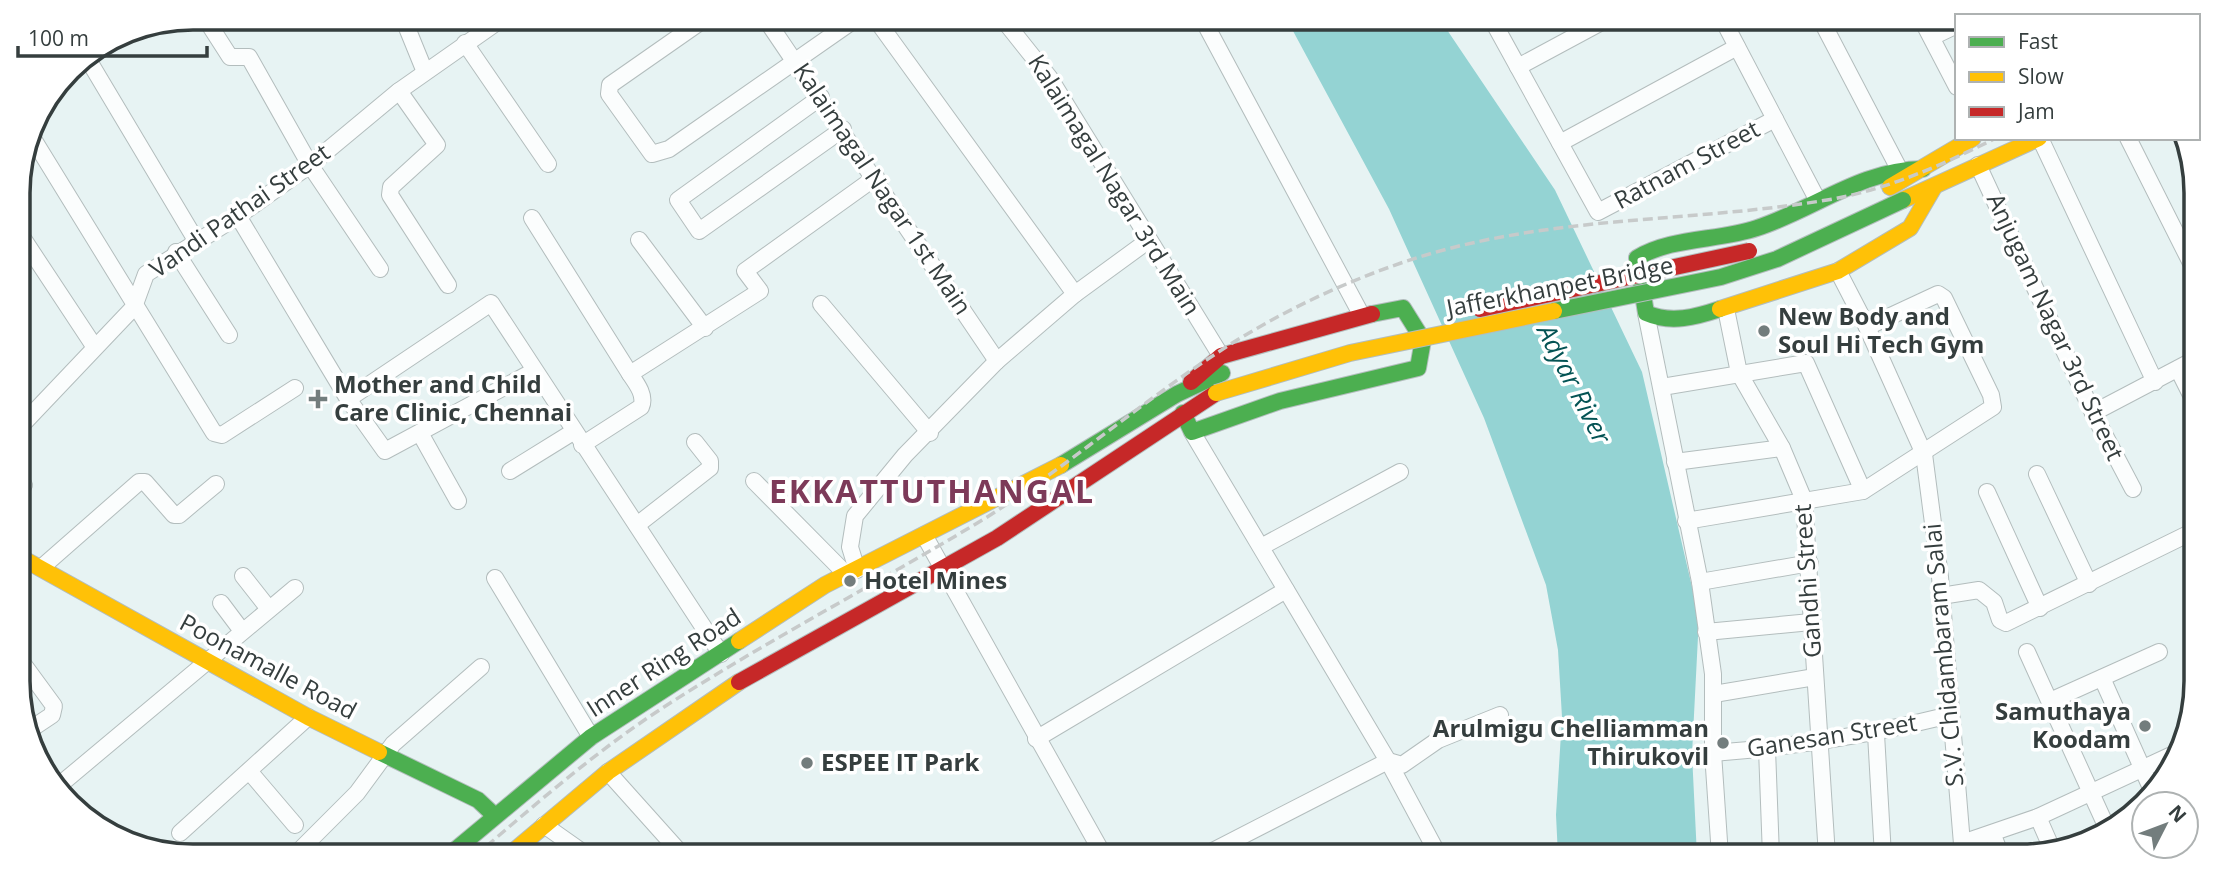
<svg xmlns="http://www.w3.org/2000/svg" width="2214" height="874" font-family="'Open Sans',sans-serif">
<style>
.water{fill:#94d3d3}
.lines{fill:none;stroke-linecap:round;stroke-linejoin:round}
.street-casing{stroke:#b3bdbd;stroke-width:18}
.fast-casing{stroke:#b3bdbd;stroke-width:18}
.slow-casing{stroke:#b3bdbd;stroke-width:18}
.jam-casing{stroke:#b3bdbd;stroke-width:18}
.street{stroke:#fbfdfd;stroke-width:16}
.fast{stroke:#4caf50;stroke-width:16}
.slow{stroke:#ffc107;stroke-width:16}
.jam{stroke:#c62828;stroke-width:16}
.rail{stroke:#c7caca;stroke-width:3.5;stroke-dasharray:10 5;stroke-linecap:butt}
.fast-bridge-casing{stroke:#b3bdbd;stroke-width:18;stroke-linecap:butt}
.slow-bridge-casing{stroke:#b3bdbd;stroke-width:18;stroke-linecap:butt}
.jam-bridge-casing{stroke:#b3bdbd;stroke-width:18;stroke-linecap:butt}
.fast-bridge{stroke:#4caf50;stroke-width:16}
.slow-bridge{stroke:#ffc107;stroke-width:16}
.jam-bridge{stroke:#c62828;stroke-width:16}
.poi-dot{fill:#737d7d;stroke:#fff;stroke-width:2.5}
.labels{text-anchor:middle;stroke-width:7;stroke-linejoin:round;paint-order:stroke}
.street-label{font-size:24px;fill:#353e3e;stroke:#fff}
.poi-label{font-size:24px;font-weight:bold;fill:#353e3e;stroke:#fff;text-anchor:start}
.water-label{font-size:26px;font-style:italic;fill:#045354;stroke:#fff}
.district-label{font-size:32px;font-weight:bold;letter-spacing:2px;fill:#7d3a59;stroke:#fff}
.rim{fill:none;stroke:#353e3e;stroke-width:3.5}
</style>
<rect width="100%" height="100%" fill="#e7f3f3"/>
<polygon class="water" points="1286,18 1439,18 1555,190 1642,372 1699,617 1692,754 1697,856 1558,856 1556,815 1562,717 1558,650 1546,585 1484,418 1389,209"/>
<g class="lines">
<g class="street-casing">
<g id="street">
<polyline points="205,18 230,57 249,57 310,165 380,269"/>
<polyline points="284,18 286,20 298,18"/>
<polyline points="403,18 425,72"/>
<polyline points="706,18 610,85 609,94 652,154 669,149 857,18"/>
<polyline points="765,18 997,361"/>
<polyline points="875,18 1075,294"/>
<polyline points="1002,18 1049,77 1221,356"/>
<polyline points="1202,18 1362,316"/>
<polyline points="1491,18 1598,212 1775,119"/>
<polyline points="1722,18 1818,201"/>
<polyline points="1820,18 1898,167"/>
<polyline points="1921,18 1957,87"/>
<polyline points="1932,37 1957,25"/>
<polyline points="465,43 548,164"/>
<polyline points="86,56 197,242"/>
<polyline points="1518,67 1609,18"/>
<polyline points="399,91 437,145 391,187 390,195 448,285"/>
<polyline points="821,97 678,200 699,231 843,129"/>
<polyline points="30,134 214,433 222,435 295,388"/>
<polyline points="2040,138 2155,382"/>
<polyline points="2128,138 2194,269"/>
<polyline points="1560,143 1737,47"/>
<polyline points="1978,165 2093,413 2133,489"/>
<polyline points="238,216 348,399 491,303 721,654"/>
<polyline points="532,218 630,374"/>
<polyline points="18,231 94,346"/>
<polyline points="639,240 705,328"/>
<polyline points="176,252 229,335"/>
<polyline points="1838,271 1867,327 1924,454 1940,577 1963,856"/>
<polyline points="821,304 930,433"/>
<polyline points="1726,309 1739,373 1782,448 1804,500 1827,856"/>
<polyline points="1646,313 1700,582 1713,674 1713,753 1720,856"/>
<polyline points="2178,369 2192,397"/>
<polyline points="1662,387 1806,363 1863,491"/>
<polyline points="348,399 385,451 534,371"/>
<polyline points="2093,413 2192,361"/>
<polyline points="19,428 134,307 146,274 238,216 310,165 399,91 503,18"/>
<polyline points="1192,432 1388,761 1203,856"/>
<polyline points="420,433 458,501"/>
<path d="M582,445l59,-38c5,-11 -4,-23 -11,-33l130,-83 -15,-20 131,-94"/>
<polyline points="1675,462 1782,448"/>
<polyline points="510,471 573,432"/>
<polyline points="2037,474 2089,584"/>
<polyline points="754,481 847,575"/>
<polyline points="20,482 24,485"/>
<polyline points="1987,492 2040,608"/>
<polyline points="1686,521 1863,491 1993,407 1991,395 1944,298 1938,294 1867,327"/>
<polyline points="637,525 710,468 710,461 695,442"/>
<polyline points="924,535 1104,856"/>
<polyline points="1261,547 1400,472"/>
<polyline points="41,568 139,482 145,482 174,515 179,515 216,484"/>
<polyline points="857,570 850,547 855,516 905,455 997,361 1075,294 1149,240"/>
<polyline points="243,576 269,609"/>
<polyline points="495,578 591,737"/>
<polyline points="1700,582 1810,563"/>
<polyline points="1941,596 1979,590 1994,602 2000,620 2006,623 2190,533"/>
<polyline points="221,603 242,631"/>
<polyline points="1706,632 1811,622"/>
<polyline points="2027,652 2107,828"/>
<polyline points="21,661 54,706 52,715 28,731"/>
<polyline points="2102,678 2151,788"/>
<polyline points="1714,694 1815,677"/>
<polyline points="2050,701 2159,652"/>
<polyline points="1876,734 1883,856"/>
<polyline points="1036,739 1286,590"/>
<polyline points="1767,749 1771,856"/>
<path d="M1713,753c81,-6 158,-18 237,-38"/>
<polyline points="1388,761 1402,765 1438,740 1500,715"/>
<polyline points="1388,761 1439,856"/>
<polyline points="249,771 295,825"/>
<polyline points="608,772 677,849"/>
<polyline points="56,788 295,588"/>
<polyline points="2038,817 2052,849"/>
<polyline points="544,825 588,856"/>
<polyline points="180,833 308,717"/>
<polyline points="1993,835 2001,856"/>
<polyline points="1962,843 2038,817 2176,753"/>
<polyline points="294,856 357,793 393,744 481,667"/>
</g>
</g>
<g class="fast-casing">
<g id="fast">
<path d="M1720,309c-24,8 -49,15 -74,4l-9,-55c34,-21 82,-17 120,-30 58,-19 103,-58 166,-59"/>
<polyline points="1183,413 1192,432 1280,401 1418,368 1423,340 1403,308 1372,314"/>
<polyline points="1061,465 1177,394 1222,373"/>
<polyline points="379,752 478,800 494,815"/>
<polyline points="448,856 591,737 739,641"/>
</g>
</g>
<g class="slow-casing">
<g id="slow">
<polyline points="1890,187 1973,138"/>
<polyline points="1903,200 2039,138"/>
<polyline points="1720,309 1838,271 1910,228 1934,187"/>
<polyline points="20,557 308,717 379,752"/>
<polyline points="739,641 825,585 1061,465"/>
<polyline points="508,856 608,772 739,682"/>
</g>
</g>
<g class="jam-casing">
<g id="jam">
<polyline points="1191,382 1221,356 1372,314"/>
<polyline points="739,682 997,538 1216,393"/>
</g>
</g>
<use href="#street" class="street"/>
<use href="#fast" class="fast"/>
<use href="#slow" class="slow"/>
<use href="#jam" class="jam"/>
<path class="rail" d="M475,856c61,-52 121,-105 189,-149 104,-67 214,-124 320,-188 83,-52 157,-117 239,-170 54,-35 117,-65 178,-86 143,-49 281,-39 426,-63 60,-10 115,-35 169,-62"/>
<g class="fast-bridge-casing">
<polyline id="fast-bridge" points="1554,311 1721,277 1777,259 1903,200"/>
</g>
<g class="slow-bridge-casing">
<polyline id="slow-bridge" points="1216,393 1350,353 1554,311"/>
</g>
<g class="jam-bridge-casing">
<polyline id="jam-bridge" points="1480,309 1749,251"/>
</g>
<use href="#fast-bridge" class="fast-bridge"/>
<use href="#slow-bridge" class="slow-bridge"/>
<use href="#jam-bridge" class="jam-bridge"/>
</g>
<g class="poi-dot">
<circle cx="1764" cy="331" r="7"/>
<path d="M314.5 388.5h7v7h7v7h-7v7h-7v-7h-7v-7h7z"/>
<circle cx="850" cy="581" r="7"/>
<circle cx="2145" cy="726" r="7"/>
<circle cx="1723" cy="743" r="7"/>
<circle cx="807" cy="763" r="7"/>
</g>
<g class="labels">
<g class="street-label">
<text transform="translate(1687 165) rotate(-28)" y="8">Ratnam Street</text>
<text transform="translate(1114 185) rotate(58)" y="8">Kalaimagal Nagar 3rd Main</text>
<text transform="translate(882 189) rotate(56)" y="8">Kalaimagal Nagar 1st Main</text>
<text transform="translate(240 211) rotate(-35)" y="8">Vandi Pathai Street</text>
<text transform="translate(1560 287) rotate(-11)" y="8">Jafferkhanpet Bridge</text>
<text transform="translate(2055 327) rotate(65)" y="8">Anjugam Nagar 3rd Street</text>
<text transform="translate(1808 581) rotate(-94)" y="8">Gandhi Street</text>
<text transform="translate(1944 655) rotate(-95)" y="8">S.V. Chidambaram Salai</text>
<text transform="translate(664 663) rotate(-33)" y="8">Inner Ring Road</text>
<text transform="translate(268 667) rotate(28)" y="8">Poonamalle Road</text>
<text transform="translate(1832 736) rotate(-9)" y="8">Ganesan Street</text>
</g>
<g class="poi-label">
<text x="1778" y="325">New Body and<tspan x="1778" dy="28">Soul Hi Tech Gym</tspan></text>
<text x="334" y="393">Mother and Child<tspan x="334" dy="28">Care Clinic, Chennai</tspan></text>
<text x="864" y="589">Hotel Mines</text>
<text x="2131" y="720" text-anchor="end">Samuthaya<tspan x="2131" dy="28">Koodam</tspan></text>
<text x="1709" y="737" text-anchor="end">Arulmigu Chelliamman<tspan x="1709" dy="28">Thirukovil</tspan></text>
<text x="821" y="771">ESPEE IT Park</text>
</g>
<g class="water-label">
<text transform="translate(1574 384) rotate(63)" y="9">Adyar River</text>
</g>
<g class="district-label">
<text x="932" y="503">EKKATTUTHANGAL</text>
</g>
</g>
<path d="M0 0H2214V874H0ZM193 30H2021A163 163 0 0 1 2184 193V681A163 163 0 0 1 2021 844H193A163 163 0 0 1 30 681V193A163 163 0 0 1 193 30Z" fill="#fff" fill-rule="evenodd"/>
<path class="rim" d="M193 30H2021A163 163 0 0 1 2184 193V681A163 163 0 0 1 2021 844H193A163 163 0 0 1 30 681V193A163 163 0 0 1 193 30Z"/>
<rect x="1955" y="14" width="245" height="126" fill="#ffffff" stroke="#aeb2b2" stroke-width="2"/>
<rect x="1969" y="37" width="35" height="10" fill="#4caf50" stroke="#aeb2b2" stroke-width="2"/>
<text x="2018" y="49" font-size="21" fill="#353e3e">Fast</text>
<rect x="1969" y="72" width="35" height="10" fill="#ffc107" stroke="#aeb2b2" stroke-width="2"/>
<text x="2018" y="84" font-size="21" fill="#353e3e">Slow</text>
<rect x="1969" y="107" width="35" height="10" fill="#c62828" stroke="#aeb2b2" stroke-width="2"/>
<text x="2018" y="119" font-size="21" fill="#353e3e">Jam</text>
<g transform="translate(2165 825) rotate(48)"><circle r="33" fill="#ffffff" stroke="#aeb2b2" stroke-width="2"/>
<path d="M0-5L12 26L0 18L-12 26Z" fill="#737d7d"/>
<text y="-10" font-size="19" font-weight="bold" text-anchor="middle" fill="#353e3e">N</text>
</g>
<path d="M18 46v10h189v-10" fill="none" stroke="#353e3e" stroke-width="3.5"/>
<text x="28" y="46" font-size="21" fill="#353e3e" stroke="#ffffff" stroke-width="5" paint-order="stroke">100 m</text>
</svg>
